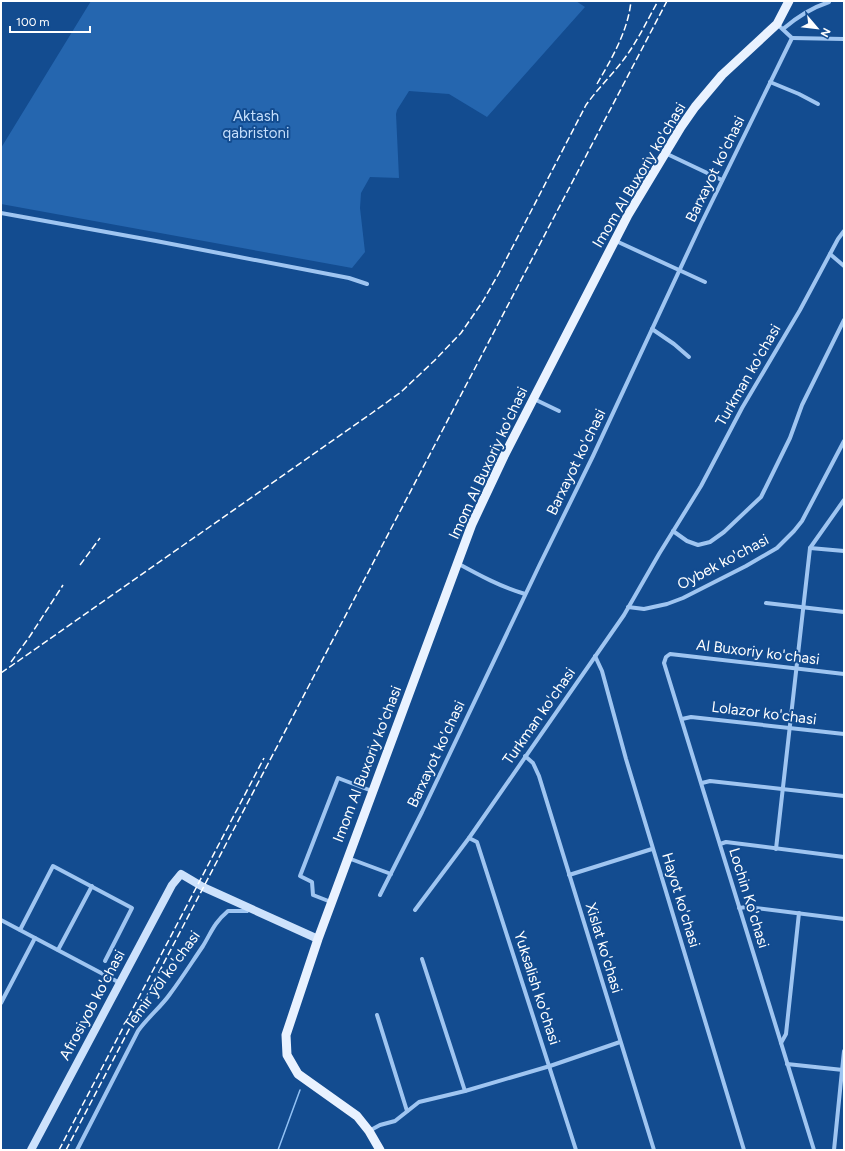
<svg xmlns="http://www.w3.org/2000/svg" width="845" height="1151" font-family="Figtree,sans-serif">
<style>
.green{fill:#2566af}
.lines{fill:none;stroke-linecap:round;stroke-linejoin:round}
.stream{stroke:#91c1f4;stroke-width:1.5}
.street{stroke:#9fc5f1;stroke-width:4}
.secondary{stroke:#cde2fc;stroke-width:8}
.primary{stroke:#e9f2ff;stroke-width:9}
.rail{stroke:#fff;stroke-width:1.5;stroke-dasharray:7 3;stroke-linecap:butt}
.labels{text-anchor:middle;stroke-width:4;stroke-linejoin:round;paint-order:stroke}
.park-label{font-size:15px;fill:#c6dffc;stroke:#134c90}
.street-label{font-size:15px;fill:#fff;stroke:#134c90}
</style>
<rect width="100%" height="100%" fill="#134c90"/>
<polygon class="green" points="91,1 576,1 585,7 487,117 449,94 409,91 397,110 396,114 399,178 370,177 361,193 360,208 365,252 352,268 1,204 1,148"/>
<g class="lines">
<polyline class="stream" points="278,1150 300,1090"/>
<g class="street">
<polyline points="777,24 792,38"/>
<path d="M783,29c14,-12 28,-21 46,-27"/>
<polyline points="792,38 844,39"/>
<polyline points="770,82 799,94 818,104"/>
<polyline points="665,153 722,180"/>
<polyline points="1,213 156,241 349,278 367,284"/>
<polyline points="616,241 705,282"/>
<polyline points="830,254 844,266"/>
<polyline points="652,329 674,344 689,357"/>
<polyline points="534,399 559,411"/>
<polyline points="673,531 687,541 698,545 710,542 724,532 761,497 790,438 802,405 844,320"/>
<polyline points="810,548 844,551"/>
<path d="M457,563c22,12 44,24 68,31"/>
<polyline points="766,603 844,612"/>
<polyline points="628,607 644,609 667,604 683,598 746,566 777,548 794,531 802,521 844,441"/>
<polyline points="595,656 602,671 626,759 744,1150"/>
<polyline points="682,719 691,717 844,734"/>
<polyline points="525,756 533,763 539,776 654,1150"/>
<polyline points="702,783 710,781 844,796"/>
<polyline points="469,838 477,842 576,1150"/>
<polyline points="720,844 726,842 844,857"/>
<polyline points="776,849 810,548 844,500"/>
<polyline points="348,858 391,874"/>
<polyline points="569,875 652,849"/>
<polyline points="380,895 422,812 539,566 593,456 701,224 792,38"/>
<polyline points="331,902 313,895 312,882 300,876 338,778 372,791"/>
<polyline points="739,908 747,907 844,919"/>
<polyline points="415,910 469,838 624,615 659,554 701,486 742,408 800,310 838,239 844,231"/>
<polyline points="1,920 120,983"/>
<polyline points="20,930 53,866 132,908 105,961"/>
<polyline points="58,950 92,886"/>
<polyline points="422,959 465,1091"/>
<polyline points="1,1003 35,938"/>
<polyline points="377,1015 407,1111"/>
<polyline points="781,1043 786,1034 799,913"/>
<polyline points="787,1064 843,1070"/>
<polyline points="369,1131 380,1125 395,1121 419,1102 465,1091 550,1066 620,1042"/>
<path d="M77,1150l61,-119c10,-14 23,-24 32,-37 12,-16 22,-32 33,-48 9,-15 11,-23 25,-35h19l2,-2"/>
<polyline points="814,1150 664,663 666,657 670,654 844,674"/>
<polyline points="834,1150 844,1051"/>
</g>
<polyline class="secondary" points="31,1150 172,885 181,874 203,887 318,939"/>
<polyline class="primary" points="380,1150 369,1131 357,1116 298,1074 287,1055 286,1035 318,939 472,524 504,456 628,215 681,127 695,107 722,75 777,24 789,1"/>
<g class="rail">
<path d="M597,84c15,-26 31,-53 34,-83"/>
<polyline points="80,565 100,538"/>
<polyline points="11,662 30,636 63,585"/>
<path d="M1,673l371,-260 29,-21 33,-31 27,-28 22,-32 16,-28 87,-168c13,-18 29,-33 41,-50 12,-17 21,-36 31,-54"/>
<polyline points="59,1150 264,758"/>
<polyline points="66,1150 667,1"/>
</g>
</g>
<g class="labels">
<g class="park-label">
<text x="256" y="121">Aktash<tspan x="256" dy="17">qabristoni</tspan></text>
</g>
<g class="street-label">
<text transform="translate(715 169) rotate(-64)" y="5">Barxayot ko'chasi</text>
<text transform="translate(639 175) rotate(-59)" y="5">Imom Al Buxoriy ko'chasi</text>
<text transform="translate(748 375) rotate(-60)" y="5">Turkman ko'chasi</text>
<text transform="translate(576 462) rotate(-64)" y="5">Barxayot ko'chasi</text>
<text transform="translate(488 463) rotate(-65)" y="5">Imom Al Buxoriy ko'chasi</text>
<text transform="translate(723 562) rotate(-28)" y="5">Oybek ko'chasi</text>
<text transform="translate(758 652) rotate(7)" y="5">Al Buxoriy ko'chasi</text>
<text transform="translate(764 713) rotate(7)" y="5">Lolazor ko'chasi</text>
<text transform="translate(539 716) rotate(-55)" y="5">Turkman ko'chasi</text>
<text transform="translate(436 754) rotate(-65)" y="5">Barxayot ko'chasi</text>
<text transform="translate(367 764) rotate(-69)" y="5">Imom Al Buxoriy ko'chasi</text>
<text transform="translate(749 898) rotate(73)" y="5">Lochin Ko'chasi</text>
<text transform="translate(681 900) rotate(73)" y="5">Hayot ko'chasi</text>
<text transform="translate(604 948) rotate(73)" y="5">Xislat ko'chasi</text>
<text transform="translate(162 980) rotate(-54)" y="5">Temir yol ko'chasi</text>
<text transform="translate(537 988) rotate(72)" y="5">Yuksalish ko'chasi</text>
<text transform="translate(92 1005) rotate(-62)" y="5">Afrosiyob ko'chasi</text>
</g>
</g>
<rect width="845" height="1151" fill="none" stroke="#ffffff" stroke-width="4"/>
<g transform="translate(817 28) rotate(118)" stroke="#134c90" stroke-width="3" paint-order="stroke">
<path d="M0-3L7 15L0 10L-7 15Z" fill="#ffffff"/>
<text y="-6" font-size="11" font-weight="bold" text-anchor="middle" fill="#ffffff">N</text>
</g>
<path d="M10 26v6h80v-6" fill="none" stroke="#ffffff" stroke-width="2"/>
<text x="16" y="26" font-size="12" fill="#ffffff" stroke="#134c90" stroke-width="3" paint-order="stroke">100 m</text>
</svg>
